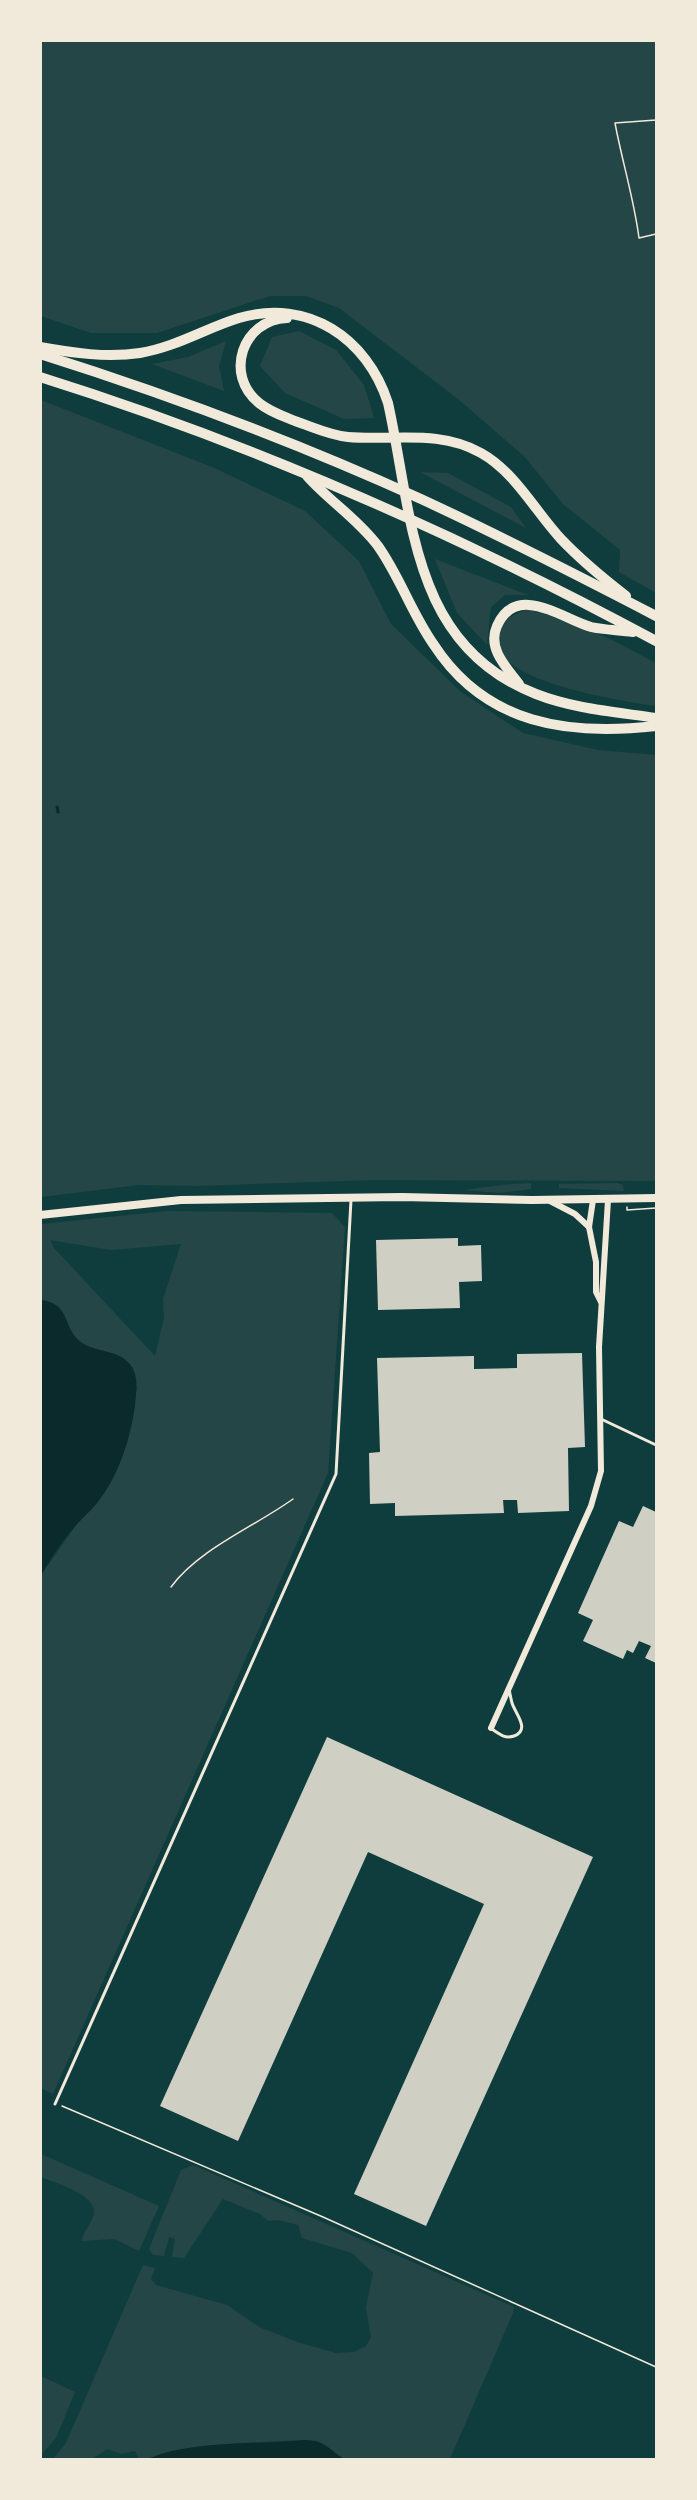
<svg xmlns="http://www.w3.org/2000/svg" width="697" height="2500" font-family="Manrope,sans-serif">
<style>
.green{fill:#244646;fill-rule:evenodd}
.water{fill:#0a2a2b}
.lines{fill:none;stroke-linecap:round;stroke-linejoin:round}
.stream{stroke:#0a2a2b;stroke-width:3}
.building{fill:#cfcfc3}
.path{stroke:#f1e9da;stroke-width:1.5}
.service{stroke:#f1e9da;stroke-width:3}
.minor{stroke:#f1e9da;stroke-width:6}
.secondary{stroke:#f1e9da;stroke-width:8}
.motorway{stroke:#f1e9da;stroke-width:10}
</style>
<rect width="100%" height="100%" fill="#0f3d3e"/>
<g class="green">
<polygon points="41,41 656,41 656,593 619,572 620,550 563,504 524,456 458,399 339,308 306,296 270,296 157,333 91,333 41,316"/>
<polygon points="299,331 336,350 364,385 374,418 344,419 285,393 260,366 272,337"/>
<polygon points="226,341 219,366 224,391 152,364 188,357"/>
<polygon points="41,400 212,467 305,511 359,561 391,624 461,692 523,733 598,750 656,755 656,1181 375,1180 198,1186 139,1185 41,1197"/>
<polygon points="420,472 448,473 511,507 526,528"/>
<polygon points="435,559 528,595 505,595 491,607 487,645 457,613"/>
<path d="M527,610c45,7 89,32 129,53v43c-36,-5 -125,-20 -150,-47 -6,-6 -8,-18 -6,-26 3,-14 15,-20 27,-23z"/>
<polygon points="531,1183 531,1189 500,1193 463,1190 510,1184"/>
<polygon points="617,1183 623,1185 624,1191 559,1188 559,1184"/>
<path d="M167,1211l165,2 13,14 -17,246 -275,621 -12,-6v-513l36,-51 20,-21 13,-21 17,-38 10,-57 -20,-32c-12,-4 -26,-5 -36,-13 -20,-14 -9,-38 -40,-42v-76zM50,1240l61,10 70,-6 -18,55 1,19 -9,38 -101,-108z"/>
<path d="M41,2154l118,52 -20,45 -25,-12 -32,2c1,-11 12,-19 12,-30 0,-17 -41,-29 -53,-34z"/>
<polygon points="193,2165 514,2307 513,2313 450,2459 344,2459 325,2445 318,2441 305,2440 236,2443 188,2450 145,2459 139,2459 135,2451 121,2454 107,2449 92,2459 52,2460 66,2443 143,2265 155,2268 151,2279 156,2285 227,2305 259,2327 300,2343 336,2353 354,2352 366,2346 371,2337 366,2307 373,2273 352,2253 302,2238 298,2225 278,2220 268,2221 260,2214 223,2199 184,2258 172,2257 175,2239 169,2237 164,2256 153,2255 149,2249 181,2170"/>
<polygon points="41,2376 75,2392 56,2438 41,2455"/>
</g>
<g class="water">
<path d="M41,1300c31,4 20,28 41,43 14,9 34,7 46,19 12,12 8,29 7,44 -5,33 -16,70 -38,97 -5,7 -13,13 -19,20 -14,15 -26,34 -37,52z"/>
<path d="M305,2440c21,1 24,10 39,19h-196c42,-19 111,-14 157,-19z"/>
</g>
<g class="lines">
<polyline class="stream" points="57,807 58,812"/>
</g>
<g class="building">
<polygon points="458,1238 458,1246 481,1245 482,1281 459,1282 460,1308 378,1310 376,1240"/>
<polygon points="582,1353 585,1447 568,1448 569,1511 518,1513 517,1500 503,1500 504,1513 395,1516 395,1503 370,1504 369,1453 380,1452 377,1358 474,1356 474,1369 517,1368 517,1354"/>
<polygon points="643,1506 656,1512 656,1663 645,1658 651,1646 639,1641 633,1653 627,1650 623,1659 583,1641 593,1620 578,1613 619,1521 633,1527"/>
<polygon points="327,1737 593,1857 426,2226 354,2194 484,1904 368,1852 238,2141 160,2106"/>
</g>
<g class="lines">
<g class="path">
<path d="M656,120l-41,3c7,38 19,76 24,115l17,-4"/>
<polyline points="627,1207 627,1210 656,1208"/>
<path d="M171,1587c28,-38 83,-60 122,-88"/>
<polyline points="62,2106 323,2217 656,2367"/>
</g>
<g class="service">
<polyline points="601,1419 656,1445"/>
<path d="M492,1729c7,5 13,10 22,7 17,-6 1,-23 -2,-33 -1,-4 -2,-9 -3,-14"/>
<polyline points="55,2104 336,1474 351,1200"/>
</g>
<g class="minor">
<polyline points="593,1200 589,1227 596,1262 596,1292 601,1302"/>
<polyline points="550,1201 575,1214 589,1227"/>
<polyline points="491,1728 591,1506 601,1471 599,1347 608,1200"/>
</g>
<polyline class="secondary" points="40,1215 181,1200 402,1197 532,1200 656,1198"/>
<g class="motorway">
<path d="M287,318c-45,2 -63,57 -28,85 11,9 24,13 36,18 18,6 34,14 53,16 45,4 91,-8 133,16 34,19 54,58 80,86 19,20 43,40 65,57"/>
<path d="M40,347c33,6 67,11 100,6 36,-6 66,-25 99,-35 69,-20 128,20 149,85 25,112 22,242 148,291 38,15 81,18 120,24"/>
<path d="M40,354c130,41 258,89 381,145 80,37 158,77 235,117"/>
<path d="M40,377c214,67 419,158 616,264"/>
<path d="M307,476c22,25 50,42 71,70 22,31 34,68 56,99 52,80 135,91 222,81"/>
<path d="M519,684c-13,-17 -32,-36 -22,-58 19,-44 66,-7 94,1 13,3 29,3 42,5"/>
</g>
</g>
<rect width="697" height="2500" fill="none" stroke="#f1e9da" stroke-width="84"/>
</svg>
